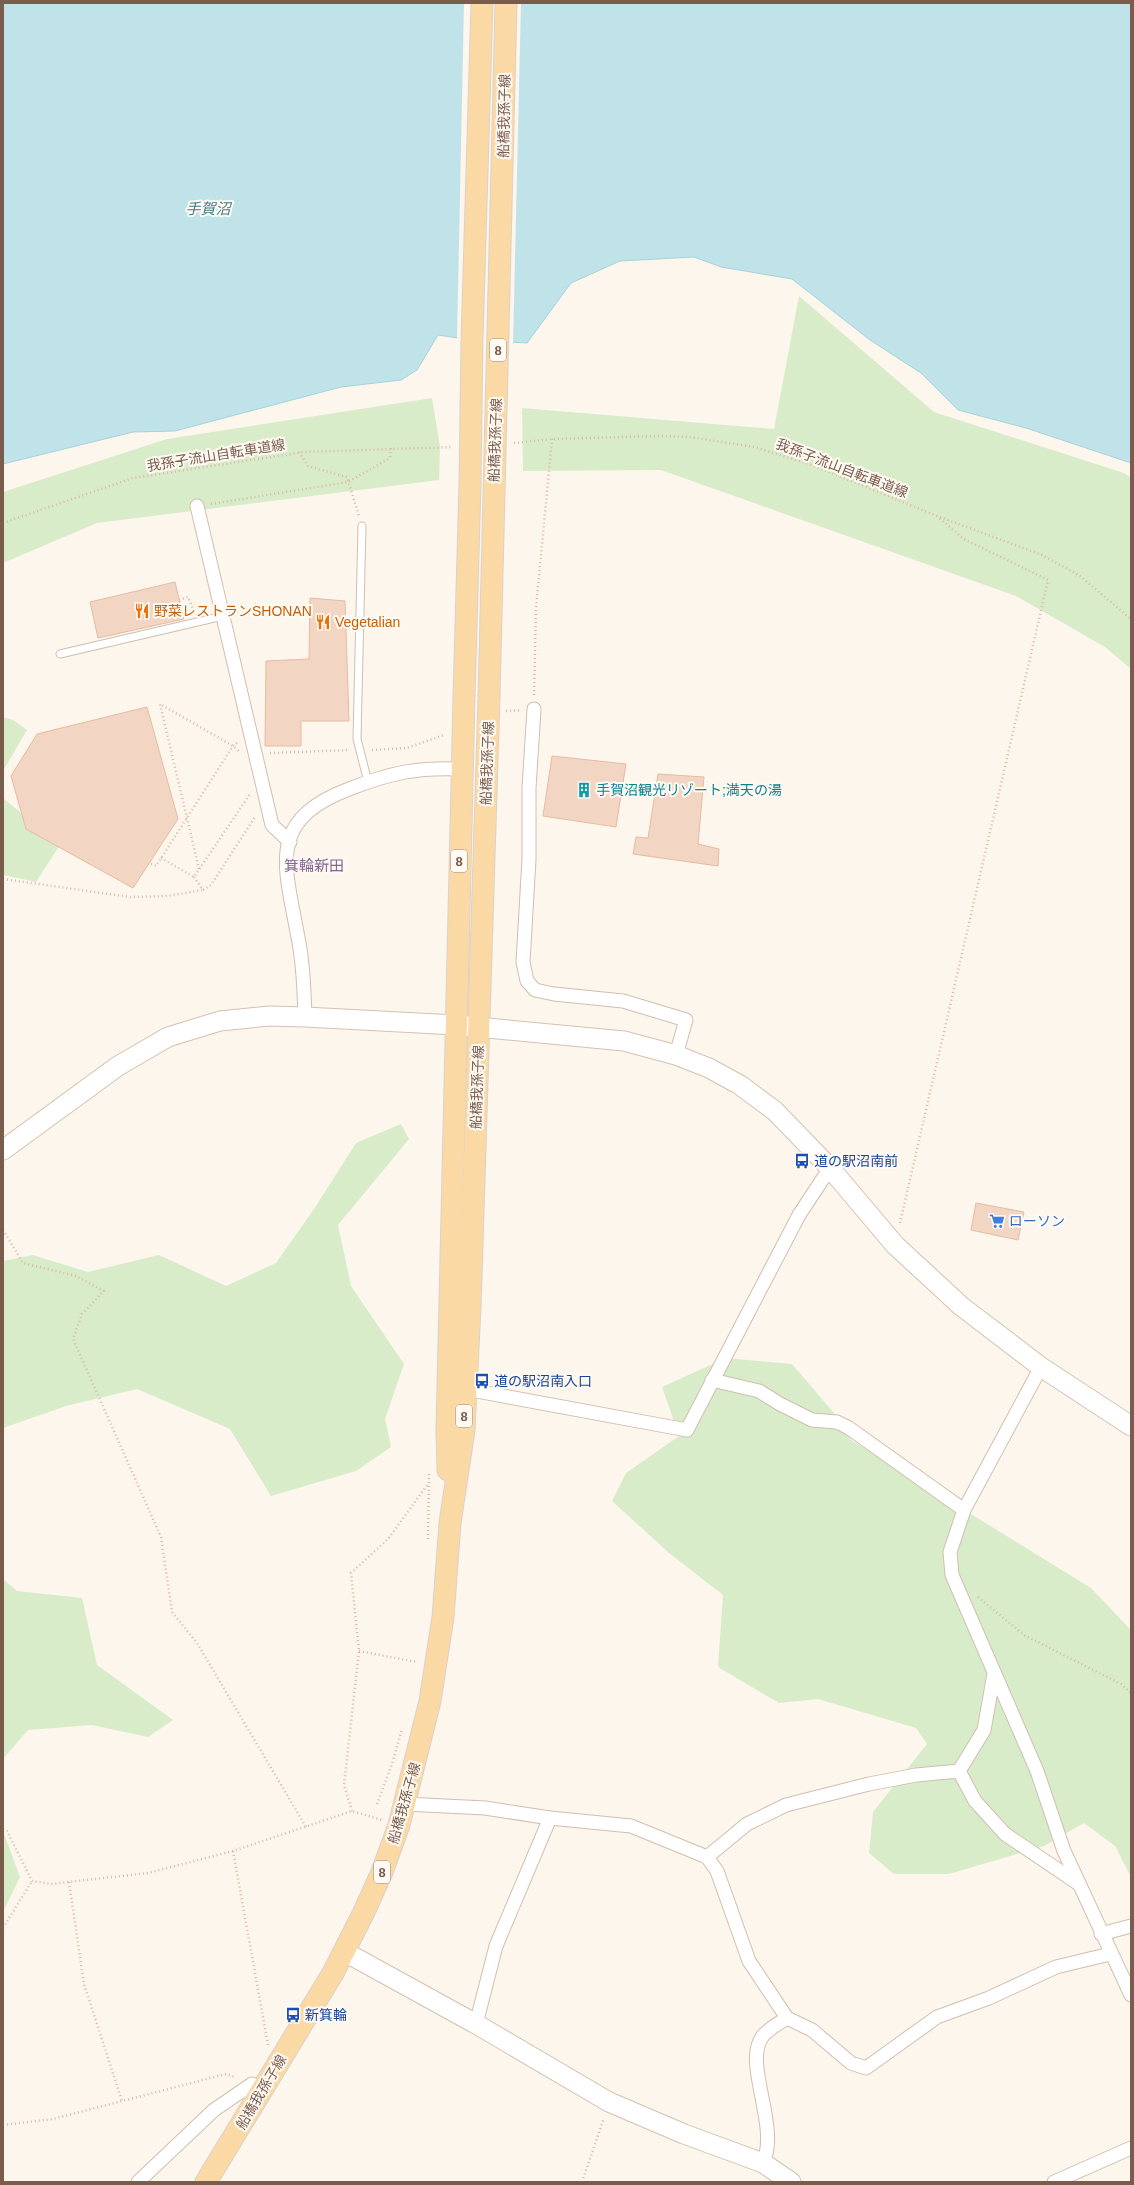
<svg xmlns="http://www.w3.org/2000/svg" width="1134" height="2185" font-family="Helvetica,'Noto Sans JP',sans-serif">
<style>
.green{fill:#d8ecc9}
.water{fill:#bfe3e8;stroke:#a5d3da}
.pier{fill:#fdf6ec}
.building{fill:#f3d5c3;stroke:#e6bba3}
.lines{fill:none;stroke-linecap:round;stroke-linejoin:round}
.lane-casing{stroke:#d1beb0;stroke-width:9}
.street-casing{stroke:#d1beb0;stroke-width:15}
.secondary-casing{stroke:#d6c0b0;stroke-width:21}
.primary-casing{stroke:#dad1cd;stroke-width:23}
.path{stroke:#d9b8a5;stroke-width:2.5;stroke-dasharray:1 3;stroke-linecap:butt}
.lane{stroke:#fff;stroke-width:7}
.street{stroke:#fff;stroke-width:13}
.secondary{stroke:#fff;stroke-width:19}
.primary{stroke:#fbd9a5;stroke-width:21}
.primary-bridge-casing{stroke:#dad1cd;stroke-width:23;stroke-linecap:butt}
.primary-bridge{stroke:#fbd9a5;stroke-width:21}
.labels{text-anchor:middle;stroke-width:4;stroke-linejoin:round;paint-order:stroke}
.shield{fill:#fffaf3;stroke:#a28b7f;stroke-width:1}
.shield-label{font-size:13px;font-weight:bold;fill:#7a5c4d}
.street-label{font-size:14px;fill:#7a5c4d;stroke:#fffaf3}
.food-label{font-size:14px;fill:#c56008;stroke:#fffaf3;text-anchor:start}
.culture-label{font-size:14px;fill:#0d838f;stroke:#fffaf3;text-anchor:start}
.transit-label{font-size:14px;fill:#164399;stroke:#fffaf3;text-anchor:start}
.shop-label{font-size:14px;fill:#366cbe;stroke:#fffaf3;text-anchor:start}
.water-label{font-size:15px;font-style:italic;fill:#437c86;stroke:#fffaf3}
.neighbourhood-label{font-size:15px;fill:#846695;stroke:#fffaf3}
</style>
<rect width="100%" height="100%" fill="#fdf6ec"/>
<g class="green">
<polygon points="799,296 934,412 1124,473 1131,478 1131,669 1105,647 1016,596 661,470 523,471 522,408 774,429"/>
<polygon points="432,398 440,447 439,480 97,523 3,563 3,492 167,439"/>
<polygon points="3,717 13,720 27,730 3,771"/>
<polygon points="3,798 60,845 36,882 3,875"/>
<polygon points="401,1124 409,1139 338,1225 351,1286 404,1364 385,1419 391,1447 356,1471 271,1496 230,1429 137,1389 66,1406 3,1428 3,1261 33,1255 88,1272 159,1255 226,1286 276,1263 314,1209 356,1143"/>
<polygon points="726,1358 792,1364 834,1413 851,1440 1091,1588 1131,1630 1131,1877 1115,1846 1084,1823 1044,1846 949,1874 894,1874 869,1853 873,1812 927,1744 916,1728 818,1699 779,1703 718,1667 723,1595 669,1553 612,1501 626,1473 679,1436 662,1387"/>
<polygon points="3,1579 17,1591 82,1598 97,1665 173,1720 148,1737 92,1725 28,1730 3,1759"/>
<polygon points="3,1831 20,1877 3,1912"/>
</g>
<polygon class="water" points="3,3 1131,3 1131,463 1026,428 958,410 921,373 870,340 792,279 721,267 694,257 620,261 571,283 527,343 472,340 438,335 417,370 401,380 341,387 175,431 133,432 3,464"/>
<polygon class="pier" points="464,3 521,3 513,344 457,340"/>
<g class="building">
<polygon points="175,582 184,619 98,638 90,602"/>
<polygon points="310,598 345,601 349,721 301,721 301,746 265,746 266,661 309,659"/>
<polygon points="147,707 178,819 133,888 26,829 11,776 37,734"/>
<polygon points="552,756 626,764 616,827 543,816"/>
<polygon points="658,774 704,777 698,844 719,849 718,866 633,854 636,837 648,838"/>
<polygon points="976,1203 1024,1212 1018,1240 971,1230"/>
</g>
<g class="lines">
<g class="lane-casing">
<g id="lane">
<polyline points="362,526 357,739 368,782"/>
<polyline points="60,654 223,616"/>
</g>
</g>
<g class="street-casing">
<g id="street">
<polyline points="197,506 272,825 290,842"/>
<polyline points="534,709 529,788 529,859 523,962 527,981 535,990 554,994 623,1001 686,1020 676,1055"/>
<path d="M305,1017c-1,-29 -2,-57 -8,-85 -13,-70 -29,-112 52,-143 41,-16 68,-22 112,-20"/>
<polyline points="1041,1367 964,1510 950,1552 952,1575 1037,1771 1064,1851 1131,1995"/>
<polyline points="712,1380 759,1391 780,1404 812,1420 837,1422 849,1428 964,1510"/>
<polyline points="466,1389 687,1430 799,1215 830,1168"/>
<polyline points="994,1674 984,1730 959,1771 975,1801 1005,1834 1079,1884"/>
<polyline points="405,1804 485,1808 550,1818 631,1826 707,1857 717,1871 749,1961 787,2018 812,2030 851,2063 866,2068 937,2017 989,1998 1056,1967 1110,1954"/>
<polyline points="707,1857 747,1824 786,1805 869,1784 916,1775 959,1771"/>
<polyline points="1101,1934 1131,1926"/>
<polyline points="476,2024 496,1946 550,1818"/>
<path d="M763,2163c17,-37 -20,-99 -1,-126 6,-8 17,-14 25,-19"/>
<polyline points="138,2182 214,2110 252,2084 262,2090"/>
<polyline points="1054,2182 1131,2148"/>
</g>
</g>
<g class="secondary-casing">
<g id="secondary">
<polyline points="3,1150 118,1066 168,1037 220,1021 269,1016 305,1017 456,1025 624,1041 676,1055 709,1068 740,1085 775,1111 830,1168 895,1245 961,1306 1041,1367 1131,1426"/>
<polyline points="345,1952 476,2024 609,2102 684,2134 763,2163 791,2182"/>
</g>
</g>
<g class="primary-casing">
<g id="primary">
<polyline points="448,1470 447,1431 464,697"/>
<polyline points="206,2182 333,1973 364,1912 382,1872 399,1825 430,1701 443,1617 450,1523 464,1430 470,1308 489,697"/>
</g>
</g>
<g class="path">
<polyline points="514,443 552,439 660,436 690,437 754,447 812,465 937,516 1042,555 1080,576 1131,619"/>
<polyline points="299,452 308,466 347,477 359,516"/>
<polyline points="211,504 348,482 390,458 391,448"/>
<polyline points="3,523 133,478 304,452 453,447"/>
<polyline points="179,600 188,597 194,611"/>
<polyline points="534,695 536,608 552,439"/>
<polyline points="506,711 521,710"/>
<polyline points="372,750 407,748 444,735"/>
<polyline points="270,753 349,750"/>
<polyline points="161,858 194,877 250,794"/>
<polyline points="151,864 156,866 233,746 238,742"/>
<polyline points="199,869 160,704 233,746 239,751"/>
<polyline points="194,877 203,890 211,885 255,817"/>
<polyline points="3,879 130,897 167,896 203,890"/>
<polyline points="900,1223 1048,580 964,539 939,518"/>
<polyline points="3,1230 23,1263 76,1276 104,1291 82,1314 73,1339 161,1537 172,1612 197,1643 306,1827"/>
<polyline points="428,1539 429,1474"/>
<polyline points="978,1597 1024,1635 1121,1684 1131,1693"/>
<polyline points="359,1651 417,1662"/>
<polyline points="377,1804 392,1764 402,1729"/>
<polyline points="352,1811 344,1785 359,1651 351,1573 388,1539 428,1484"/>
<polyline points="3,1829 7,1831 32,1881 51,1884 148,1873 233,1851 352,1811 382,1820"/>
<polyline points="233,1851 268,2045"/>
<polyline points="69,1882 84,1984 122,2101"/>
<polyline points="3,1928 32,1881"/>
<polyline points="3,2125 53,2119 226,2074 235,2077"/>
<polyline points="582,2182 604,2118"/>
</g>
<use href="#lane" class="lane"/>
<use href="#street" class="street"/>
<use href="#secondary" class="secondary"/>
<use href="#primary" class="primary"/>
<g class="primary-bridge-casing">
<g id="primary-bridge">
<polyline points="464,697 470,484 472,340 482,3"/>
<polyline points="489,697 506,3"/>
</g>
</g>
<use href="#primary-bridge" class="primary-bridge"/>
</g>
<defs>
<g id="restaurant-bare" transform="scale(1.2)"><path d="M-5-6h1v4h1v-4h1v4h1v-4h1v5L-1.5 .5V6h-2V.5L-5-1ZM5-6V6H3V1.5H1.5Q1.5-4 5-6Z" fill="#e8710a" stroke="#fffaf3" stroke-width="2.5" paint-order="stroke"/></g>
<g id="building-bare" transform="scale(1.2)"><path d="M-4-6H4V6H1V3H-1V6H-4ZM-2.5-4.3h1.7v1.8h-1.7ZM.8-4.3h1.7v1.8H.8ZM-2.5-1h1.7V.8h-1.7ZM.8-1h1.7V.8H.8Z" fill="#0f9aa8" stroke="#fffaf3" stroke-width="2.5" paint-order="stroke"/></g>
<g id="bus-bare" transform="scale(1.2)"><path d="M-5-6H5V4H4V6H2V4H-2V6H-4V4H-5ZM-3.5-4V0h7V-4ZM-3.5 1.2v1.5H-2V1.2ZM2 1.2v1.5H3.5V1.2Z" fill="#1a4fb4" stroke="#fffaf3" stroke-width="2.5" paint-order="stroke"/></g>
<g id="supermarket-bare" transform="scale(1.2)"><path d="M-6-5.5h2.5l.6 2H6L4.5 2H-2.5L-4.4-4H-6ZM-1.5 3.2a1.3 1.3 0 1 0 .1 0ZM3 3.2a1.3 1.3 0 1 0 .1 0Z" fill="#3f7fe0" stroke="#fffaf3" stroke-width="2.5" paint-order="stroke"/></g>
</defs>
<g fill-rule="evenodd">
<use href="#restaurant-bare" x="142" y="611"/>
<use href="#restaurant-bare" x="323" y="622"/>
<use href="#building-bare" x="584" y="790"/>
<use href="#bus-bare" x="802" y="1161"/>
<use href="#supermarket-bare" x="997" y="1221"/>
<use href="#bus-bare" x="482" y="1381"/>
<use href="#bus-bare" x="293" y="2015"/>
</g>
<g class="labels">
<g class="shield">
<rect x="490" y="339" width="16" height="22" rx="3"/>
<rect x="451" y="850" width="16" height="22" rx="3"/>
<rect x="456" y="1405" width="16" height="22" rx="3"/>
<rect x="374" y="1861" width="16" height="22" rx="3"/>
</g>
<g class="shield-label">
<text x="498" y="355">8</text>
<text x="459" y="866">8</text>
<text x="464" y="1421">8</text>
<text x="382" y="1877">8</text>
</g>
<g class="street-label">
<text transform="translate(504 116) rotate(-89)" y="5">船橋我孫子線</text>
<text transform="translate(495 440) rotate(-88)" y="5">船橋我孫子線</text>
<text transform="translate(216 455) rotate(-9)" y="5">我孫子流山自転車道線</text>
<text transform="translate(842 468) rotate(21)" y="5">我孫子流山自転車道線</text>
<text transform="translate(487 763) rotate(-88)" y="5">船橋我孫子線</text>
<text transform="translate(477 1087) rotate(-88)" y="5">船橋我孫子線</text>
<text transform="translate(404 1803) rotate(-74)" y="5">船橋我孫子線</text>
<text transform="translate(261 2092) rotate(-59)" y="5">船橋我孫子線</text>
</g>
<g class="food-label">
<text x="154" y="616">野菜レストランSHONAN</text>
<text x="335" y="627">Vegetalian</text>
</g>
<g class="culture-label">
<text x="596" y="795">手賀沼観光リゾート;満天の湯</text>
</g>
<g class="transit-label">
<text x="814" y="1166">道の駅沼南前</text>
<text x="494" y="1386">道の駅沼南入口</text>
<text x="305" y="2020">新箕輪</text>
</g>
<g class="shop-label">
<text x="1009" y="1226">ローソン</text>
</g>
<g class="water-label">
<text x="208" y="214">手賀沼</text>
</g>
<g class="neighbourhood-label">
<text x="314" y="871">箕輪新田</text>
</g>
</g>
<rect width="1134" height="2185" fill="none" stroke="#7a5c4d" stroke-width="8"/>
</svg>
